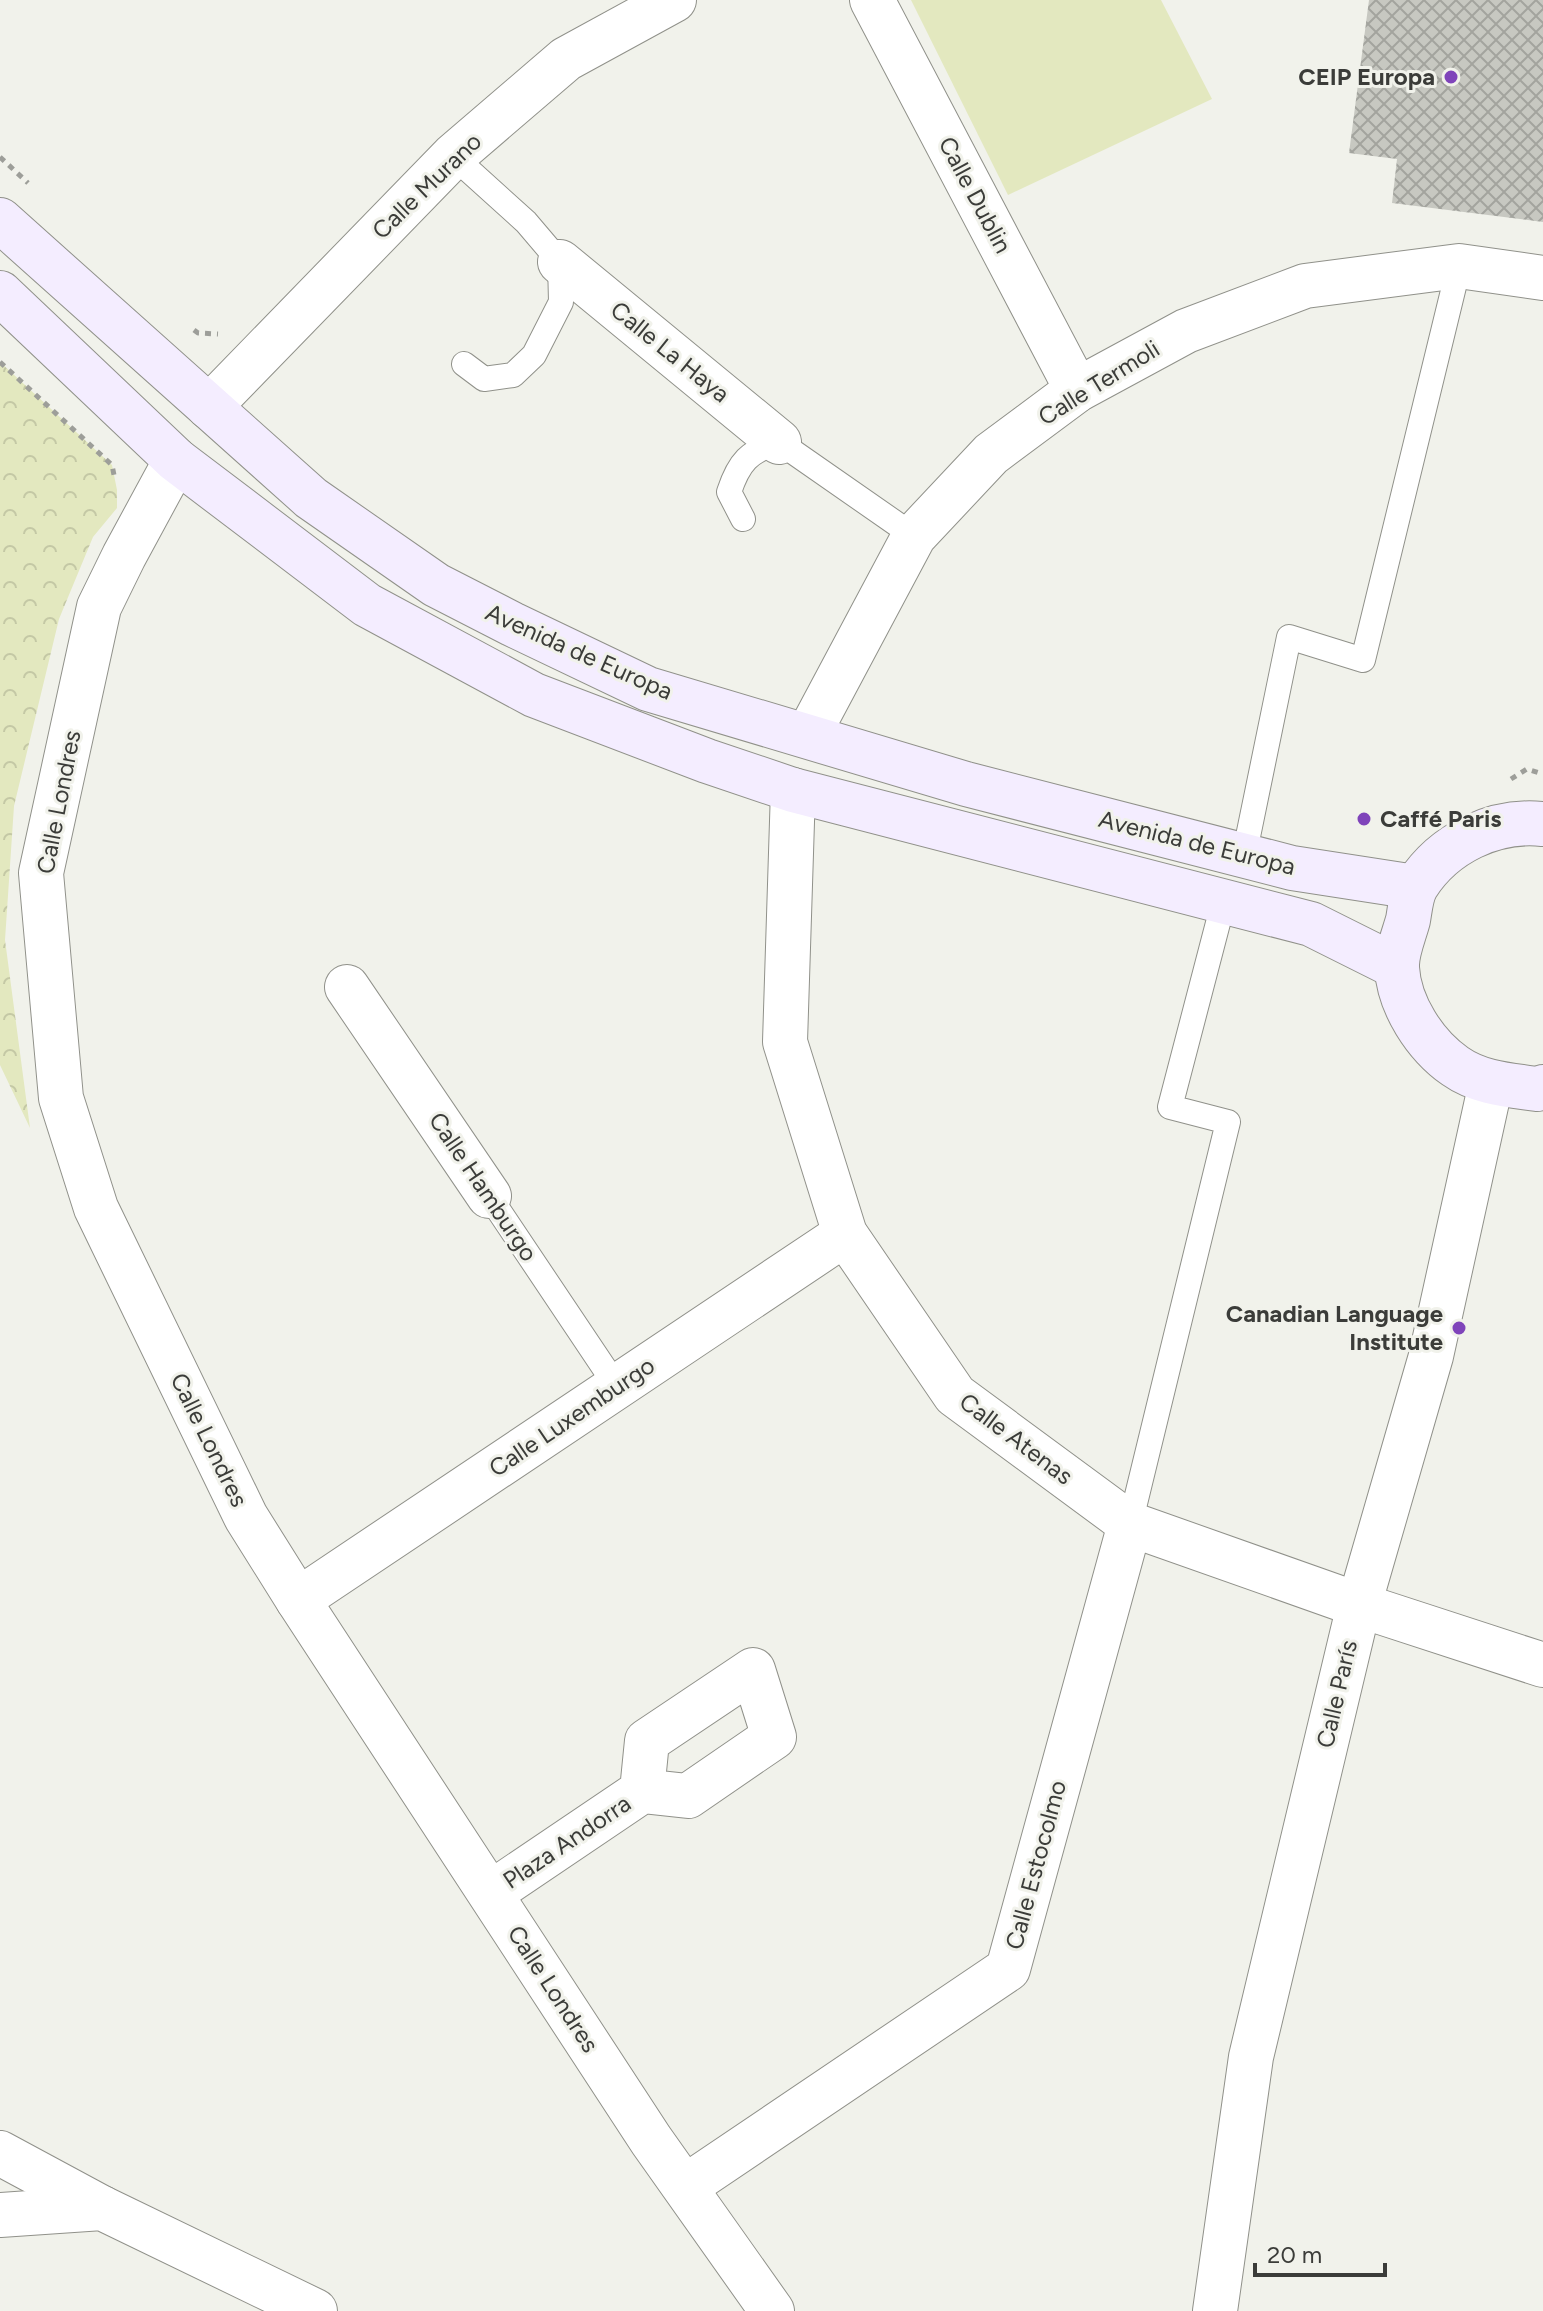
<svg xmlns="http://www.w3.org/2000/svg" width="1543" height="2311" font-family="Figtree,sans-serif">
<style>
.grass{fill:#e3e8bf}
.park{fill:url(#park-crowns)}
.building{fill:url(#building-cross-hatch)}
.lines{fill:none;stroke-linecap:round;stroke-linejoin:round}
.lane-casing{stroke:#90918a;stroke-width:26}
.street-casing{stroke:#90918a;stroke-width:46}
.secondary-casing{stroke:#90918a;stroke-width:46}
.path{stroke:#9d9e99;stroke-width:5;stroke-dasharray:6 6;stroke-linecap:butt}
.lane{stroke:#fff;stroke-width:24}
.street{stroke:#fff;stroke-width:44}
.secondary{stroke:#f4edff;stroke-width:44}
.poi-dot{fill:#7f44ba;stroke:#f1f2eb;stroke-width:3}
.labels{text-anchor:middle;stroke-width:6;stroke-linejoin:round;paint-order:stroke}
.poi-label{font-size:24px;font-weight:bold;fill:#3b3c39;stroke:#f1f2eb;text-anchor:end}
.street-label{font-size:24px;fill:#3b3c39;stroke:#f1f2eb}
</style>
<defs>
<pattern id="park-crowns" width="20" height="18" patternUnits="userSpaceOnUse" patternTransform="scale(2)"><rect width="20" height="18" fill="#e3e8bf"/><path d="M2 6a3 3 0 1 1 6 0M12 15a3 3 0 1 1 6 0" fill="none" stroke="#c4c8a5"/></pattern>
<pattern id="building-cross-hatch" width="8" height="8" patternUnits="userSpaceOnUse" patternTransform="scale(2)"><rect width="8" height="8" fill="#c7c8c1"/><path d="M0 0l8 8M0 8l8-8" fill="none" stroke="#a3a49e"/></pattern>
</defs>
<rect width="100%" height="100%" fill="#f1f2eb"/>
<polygon class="grass" points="911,0 1161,0 1212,99 1008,195"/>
<polygon class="park" points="0,362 112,465 117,490 117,508 93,537 59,619 14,806 5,940 30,1128 0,1065"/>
<polygon class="building" points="1369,0 1543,0 1543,222 1392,203 1397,159 1349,153"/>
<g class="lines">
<g class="lane-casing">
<g id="lane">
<polyline points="453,156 526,222 560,262 561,302 534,355 513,375 484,379 464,364"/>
<path d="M743,519l-14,-27c10,-30 20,-41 50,-50l135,94"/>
<polyline points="1244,856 1289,637 1363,660 1459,266"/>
<polyline points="489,1196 617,1387"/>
<polyline points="1130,1524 1228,1122 1170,1107 1224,900"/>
</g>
</g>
<g class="street-casing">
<g id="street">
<polyline points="872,0 1077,390"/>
<polyline points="560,262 779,442"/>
<polyline points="209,407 453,156 566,59 674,0"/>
<polyline points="176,460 124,556 99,607 41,873 61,1098 96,1208 246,1517 298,1600 651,2140 772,2311"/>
<polyline points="808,735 914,536 991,454 1077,390 1186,331 1305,286 1459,266 1543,278"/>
<polyline points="793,790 785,1042 845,1234 955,1395 1130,1524 1359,1605 1543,1665"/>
<polyline points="347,987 489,1196"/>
<polyline points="298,1600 845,1234"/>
<polyline points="491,1893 642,1791 647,1741 753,1670 774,1737 688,1796 642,1791"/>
<polyline points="0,2153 102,2208"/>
<polyline points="685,2187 1008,1969 1130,1524"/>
<polyline points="0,2215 102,2208 315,2311"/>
<polyline points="1215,2311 1251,2057 1359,1605 1431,1356 1491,1083"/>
</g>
</g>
<g class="secondary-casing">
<g id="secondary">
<polyline points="0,220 311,498 436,585 512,624 648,689 966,784 1292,868 1415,887"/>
<polyline points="0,293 176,460 367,605 534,695 707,761 793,790 1311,924 1397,967"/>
<path d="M1543,824c-49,-5 -99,19 -126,61 -6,9 -7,24 -9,35 -4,15 -12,33 -11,48 2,37 28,77 58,98 24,17 53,19 82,23l6,-2"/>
</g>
</g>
<g class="path">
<polyline points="0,157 28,183"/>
<polyline points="194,330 198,333 218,334"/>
<polyline points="0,362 112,465 115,480"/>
<polyline points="1511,779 1527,769 1543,774"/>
</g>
<use href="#lane" class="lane"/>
<use href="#street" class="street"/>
<use href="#secondary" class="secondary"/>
</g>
<g class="poi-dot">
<circle cx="1451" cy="77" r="8"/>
<circle cx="1364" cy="819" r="8"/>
<circle cx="1459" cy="1328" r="8"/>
</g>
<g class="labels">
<g class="poi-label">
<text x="1435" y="85">CEIP Europa</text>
<text x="1380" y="827" text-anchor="start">Caffé Paris</text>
<text x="1443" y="1322">Canadian Language<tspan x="1443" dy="28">Institute</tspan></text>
</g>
<g class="street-label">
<text transform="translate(427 186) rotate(-44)" y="8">Calle Murano</text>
<text transform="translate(975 195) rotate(62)" y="8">Calle Dublin</text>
<text transform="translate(670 352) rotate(39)" y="8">Calle La Haya</text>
<text transform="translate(1099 383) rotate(-32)" y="8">Calle Termoli</text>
<text transform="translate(579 652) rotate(24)" y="8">Avenida de Europa</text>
<text transform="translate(59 802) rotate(-79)" y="8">Calle Londres</text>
<text transform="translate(1197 843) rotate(14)" y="8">Avenida de Europa</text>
<text transform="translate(483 1187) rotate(56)" y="8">Calle Hamburgo</text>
<text transform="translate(572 1417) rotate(-34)" y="8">Calle Luxemburgo</text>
<text transform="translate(1016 1439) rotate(37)" y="8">Calle Atenas</text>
<text transform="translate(209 1440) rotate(64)" y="8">Calle Londres</text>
<text transform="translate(1337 1694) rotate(-77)" y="8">Calle París</text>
<text transform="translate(567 1842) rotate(-34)" y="8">Plaza Andorra</text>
<text transform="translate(1036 1865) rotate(-75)" y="8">Calle Estocolmo</text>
<text transform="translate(553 1989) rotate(57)" y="8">Calle Londres</text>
</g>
</g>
<path d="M1255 2263v12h130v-12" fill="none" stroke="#3b3c39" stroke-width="4"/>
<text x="1267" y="2263" font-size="24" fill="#3b3c39" stroke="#f1f2eb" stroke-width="6" paint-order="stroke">20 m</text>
</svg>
